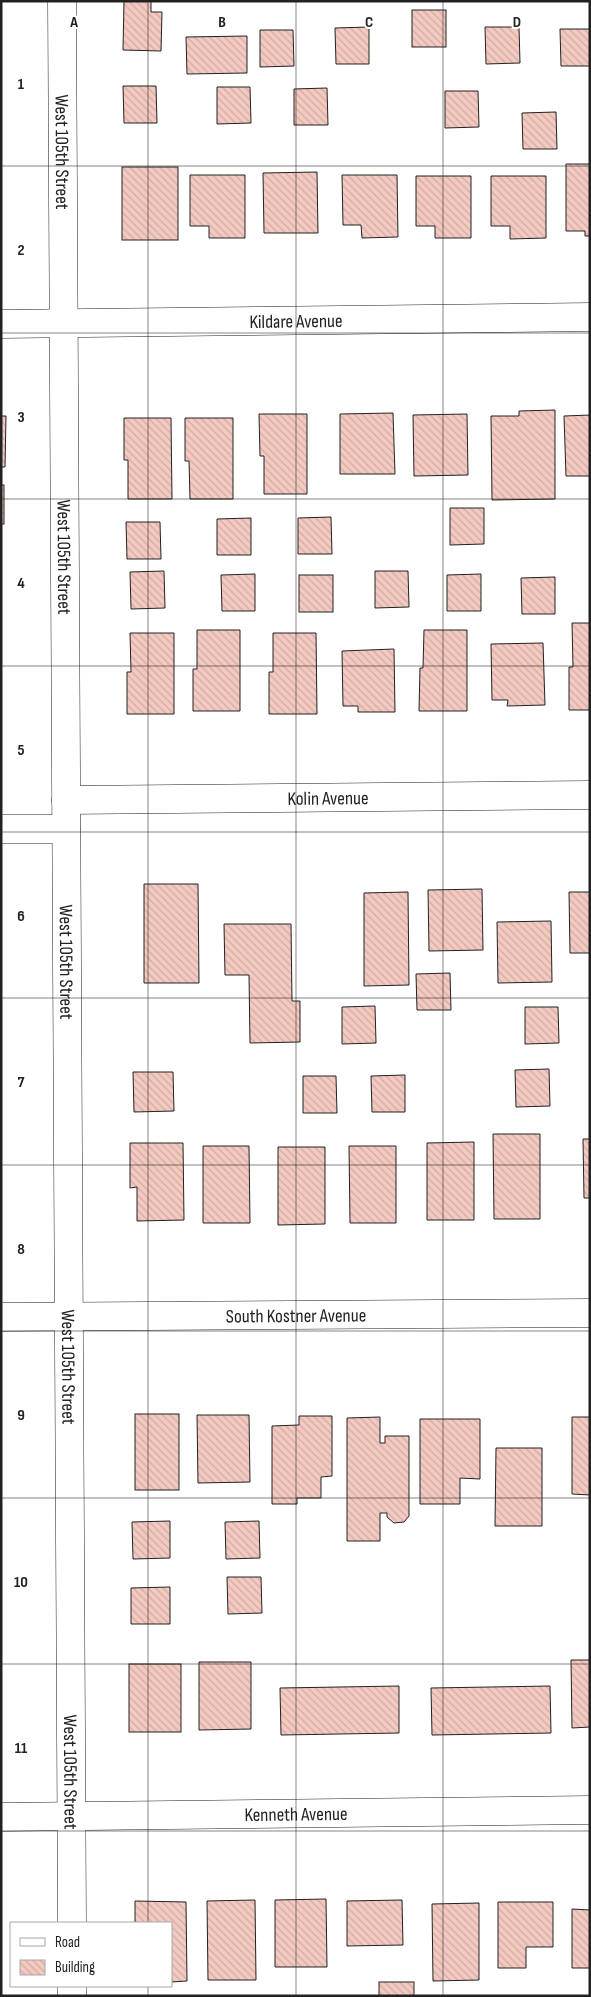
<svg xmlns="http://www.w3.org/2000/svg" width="591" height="1997" font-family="'Sofia Sans Condensed',sans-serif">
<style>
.building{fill:url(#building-back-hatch);stroke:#222}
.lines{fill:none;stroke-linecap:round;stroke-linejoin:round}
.street-casing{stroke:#222;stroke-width:29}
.street{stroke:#fff;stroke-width:28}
.grid{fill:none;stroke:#222;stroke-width:1;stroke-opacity:0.55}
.labels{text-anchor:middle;stroke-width:4;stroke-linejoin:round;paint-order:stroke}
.street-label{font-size:19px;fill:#222;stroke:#fff}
.grid-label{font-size:16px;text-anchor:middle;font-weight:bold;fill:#222;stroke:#fff;stroke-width:4;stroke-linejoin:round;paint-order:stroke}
</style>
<defs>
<pattern id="building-back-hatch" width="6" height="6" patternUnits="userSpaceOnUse" patternTransform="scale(1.25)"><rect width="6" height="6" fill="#f3c9c0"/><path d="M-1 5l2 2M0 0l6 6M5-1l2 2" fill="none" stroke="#d0aca5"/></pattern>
</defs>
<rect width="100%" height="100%" fill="#fff"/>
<g class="building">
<polygon points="124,1 151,1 151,12 162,12 161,51 123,50"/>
<rect x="412" y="10" width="34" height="37"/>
<polygon points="369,27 369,64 336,64 335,28"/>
<polygon points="485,27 519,27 520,63 486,64"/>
<polygon points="560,29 590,29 590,66 561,66"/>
<polygon points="260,30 293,30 294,66 260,67"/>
<polygon points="247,36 247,73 187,74 186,37"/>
<polygon points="123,86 156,86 157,123 124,123"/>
<polygon points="217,87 250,87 251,123 217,124"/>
<polygon points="327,88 328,125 294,125 294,89"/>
<polygon points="445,91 478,91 479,127 445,128"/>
<polygon points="556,112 557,149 523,149 522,113"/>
<polygon points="566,164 590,164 590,236 585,236 585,231 566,231"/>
<rect x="122" y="167" width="56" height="73"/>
<polygon points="317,172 318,233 264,233 263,173"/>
<polygon points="190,175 245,175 245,238 209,238 209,226 190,226"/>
<polygon points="342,175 397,175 398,237 362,238 361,225 343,225"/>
<polygon points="416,176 471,176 471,238 435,238 435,226 416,226"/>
<polygon points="491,176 546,176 546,238 510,239 510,226 491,226"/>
<polygon points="555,410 555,499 492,500 491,416 519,416 519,411"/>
<polygon points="393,413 395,474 340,474 340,414"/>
<polygon points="259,414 307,414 307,494 264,494 264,456 260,456"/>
<polygon points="467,414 468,475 414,476 413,415"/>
<polygon points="590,415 590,476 566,476 564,416"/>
<polygon points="1,416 6,416 5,467 1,467"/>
<polygon points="124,418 171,418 172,499 128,499 128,460 124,460"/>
<polygon points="185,418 233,418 233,499 190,499 189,461 185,461"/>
<rect x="1" y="485" width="3" height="39"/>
<polygon points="450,508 484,508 484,544 450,545"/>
<polygon points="331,517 332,554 298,554 298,518"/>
<polygon points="251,518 251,555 217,555 217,519"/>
<polygon points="126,522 160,522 161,559 127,559"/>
<polygon points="164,571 165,608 131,609 130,572"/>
<polygon points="375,571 408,571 409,607 375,608"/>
<polygon points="255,574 255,611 222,611 221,575"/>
<polygon points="481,574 481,611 447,611 447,575"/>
<rect x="299" y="575" width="34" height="37"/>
<polygon points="555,577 555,614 522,614 521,578"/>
<polygon points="572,623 590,623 590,710 569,710 569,667 573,667"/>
<polygon points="197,630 240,630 240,711 193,711 193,669 197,669"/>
<polygon points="424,630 467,630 467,711 419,711 420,668 423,668"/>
<polygon points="130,633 174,633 174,714 127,714 127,672 131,672"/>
<polygon points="273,633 316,633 317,714 269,714 269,672 273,672"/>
<polygon points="543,643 545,705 507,706 508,700 492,700 491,644"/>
<polygon points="394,649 395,712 358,712 358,706 343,706 342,651"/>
<polygon points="144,884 198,884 199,983 144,983"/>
<polygon points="482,889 483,950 429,951 428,890"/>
<polygon points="408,892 409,985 364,986 364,893"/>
<polygon points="569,892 590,892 590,953 570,953"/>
<polygon points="551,921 552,982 498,983 497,922"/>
<polygon points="224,924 291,924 292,1001 300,1001 300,1042 250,1043 249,975 225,975"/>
<polygon points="450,973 451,1010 417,1010 416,974"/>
<polygon points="375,1006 376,1043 342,1044 342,1007"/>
<polygon points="525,1007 558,1007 559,1043 525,1044"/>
<polygon points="549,1069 550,1106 516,1107 515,1070"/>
<polygon points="133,1072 173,1072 174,1111 134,1112"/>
<polygon points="405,1075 405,1112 372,1112 371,1076"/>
<polygon points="303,1076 336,1076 337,1113 303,1113"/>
<polygon points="493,1134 540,1134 540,1219 494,1219"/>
<polygon points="583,1139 590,1139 590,1198 584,1198"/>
<polygon points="474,1142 474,1220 427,1220 427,1143"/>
<polygon points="130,1143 183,1143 184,1220 137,1221 137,1187 130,1188"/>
<polygon points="203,1146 249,1146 250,1223 203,1223"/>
<polygon points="349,1146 396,1146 396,1223 350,1223"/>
<polygon points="278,1147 325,1147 325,1224 278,1225"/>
<rect x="135" y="1414" width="44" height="76"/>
<polygon points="197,1415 249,1415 250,1482 198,1483"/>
<polygon points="299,1416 332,1416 332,1476 321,1477 321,1498 297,1498 297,1504 272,1504 272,1426 299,1425"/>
<polygon points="380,1417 380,1443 385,1443 385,1436 409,1436 409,1516 404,1522 394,1523 387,1517 387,1513 380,1513 380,1541 347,1541 347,1418"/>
<polygon points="572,1417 590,1417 590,1495 572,1494"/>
<polygon points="420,1419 480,1419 480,1479 460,1478 460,1504 420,1504"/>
<polygon points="496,1448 542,1448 542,1526 495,1526"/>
<polygon points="170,1521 170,1558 133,1559 132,1522"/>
<polygon points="259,1521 260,1558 226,1559 225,1522"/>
<polygon points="227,1577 261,1577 262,1613 228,1614"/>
<polygon points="170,1587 170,1624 131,1624 131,1588"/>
<polygon points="571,1660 590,1660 590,1727 572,1728"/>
<polygon points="199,1662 251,1662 251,1729 199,1730"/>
<rect x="129" y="1664" width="52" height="68"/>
<polygon points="399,1686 399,1733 281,1735 280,1688"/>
<polygon points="550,1686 551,1733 432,1735 431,1688"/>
<polygon points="326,1899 327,1967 275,1967 275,1900"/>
<polygon points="255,1900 256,1980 208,1980 207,1901"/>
<polygon points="402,1900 403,1945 347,1946 347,1901"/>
<polygon points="135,1901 186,1902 187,1981 171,1982 171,1923 135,1923"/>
<polygon points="498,1902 553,1902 553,1947 526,1947 526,1968 498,1968"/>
<polygon points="479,1903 479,1980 433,1981 432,1904"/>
<polygon points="572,1909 590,1910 590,1968 572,1968"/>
<rect x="379" y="1982" width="35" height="14"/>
</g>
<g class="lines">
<g class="street-casing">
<g id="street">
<path id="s1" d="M62,1l10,1922"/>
<path id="s2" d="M1,324l589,-7"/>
<path id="s3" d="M66,800l524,-5"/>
<polyline points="1,829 66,829"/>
<path id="s4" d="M1,1317l589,-4"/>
<path id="s5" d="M1,1817l589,-7"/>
<polyline points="72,1986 72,1996"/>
</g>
</g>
<use href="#street" class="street"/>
</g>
<path class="grid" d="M148,1v1922M296,1v1995M443,1v1995M1,166h589M1,333h589M1,499h589M1,666h589M1,832h589M1,998h589M1,1165h589M1,1331h589M1,1498h589M1,1664h589M1,1831h589M148,1986v10"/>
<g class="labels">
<g class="street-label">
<text dy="7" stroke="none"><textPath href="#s1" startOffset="151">West 105th Street</textPath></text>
<text dy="7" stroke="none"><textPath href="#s2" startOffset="295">Kildare Avenue</textPath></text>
<text dy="7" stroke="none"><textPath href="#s1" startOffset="556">West 105th Street</textPath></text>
<text dy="7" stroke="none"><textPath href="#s3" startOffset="262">Kolin Avenue</textPath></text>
<text dy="7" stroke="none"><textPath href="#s1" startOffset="961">West 105th Street</textPath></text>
<text dy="7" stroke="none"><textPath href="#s4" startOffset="295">South Kostner Avenue</textPath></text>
<text dy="7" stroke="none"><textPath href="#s1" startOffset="1366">West 105th Street</textPath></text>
<text dy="7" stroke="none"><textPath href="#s1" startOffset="1771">West 105th Street</textPath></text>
<text dy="7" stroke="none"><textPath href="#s5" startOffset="295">Kenneth Avenue</textPath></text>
</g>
</g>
<g class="grid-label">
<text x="74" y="27">A</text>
<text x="222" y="27">B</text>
<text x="369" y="27">C</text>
<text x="517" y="27">D</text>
<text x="21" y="89">1</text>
<text x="21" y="255">2</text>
<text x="21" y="422">3</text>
<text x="21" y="588">4</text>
<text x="21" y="755">5</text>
<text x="21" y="921">6</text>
<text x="21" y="1087">7</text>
<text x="21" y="1254">8</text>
<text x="21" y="1420">9</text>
<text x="21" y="1587">10</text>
<text x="21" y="1753">11</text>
</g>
<rect width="591" height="1997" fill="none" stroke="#222222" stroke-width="5"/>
<rect x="10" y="1922" width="162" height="65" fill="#ffffff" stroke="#a7a7a7"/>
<rect x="20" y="1938" width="25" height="8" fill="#ffffff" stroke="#a7a7a7"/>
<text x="55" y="1947" font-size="15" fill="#222222">Road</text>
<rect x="20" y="1960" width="25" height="15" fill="url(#building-back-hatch)" stroke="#a7a7a7"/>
<text x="55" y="1972" font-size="15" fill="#222222">Building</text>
</svg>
